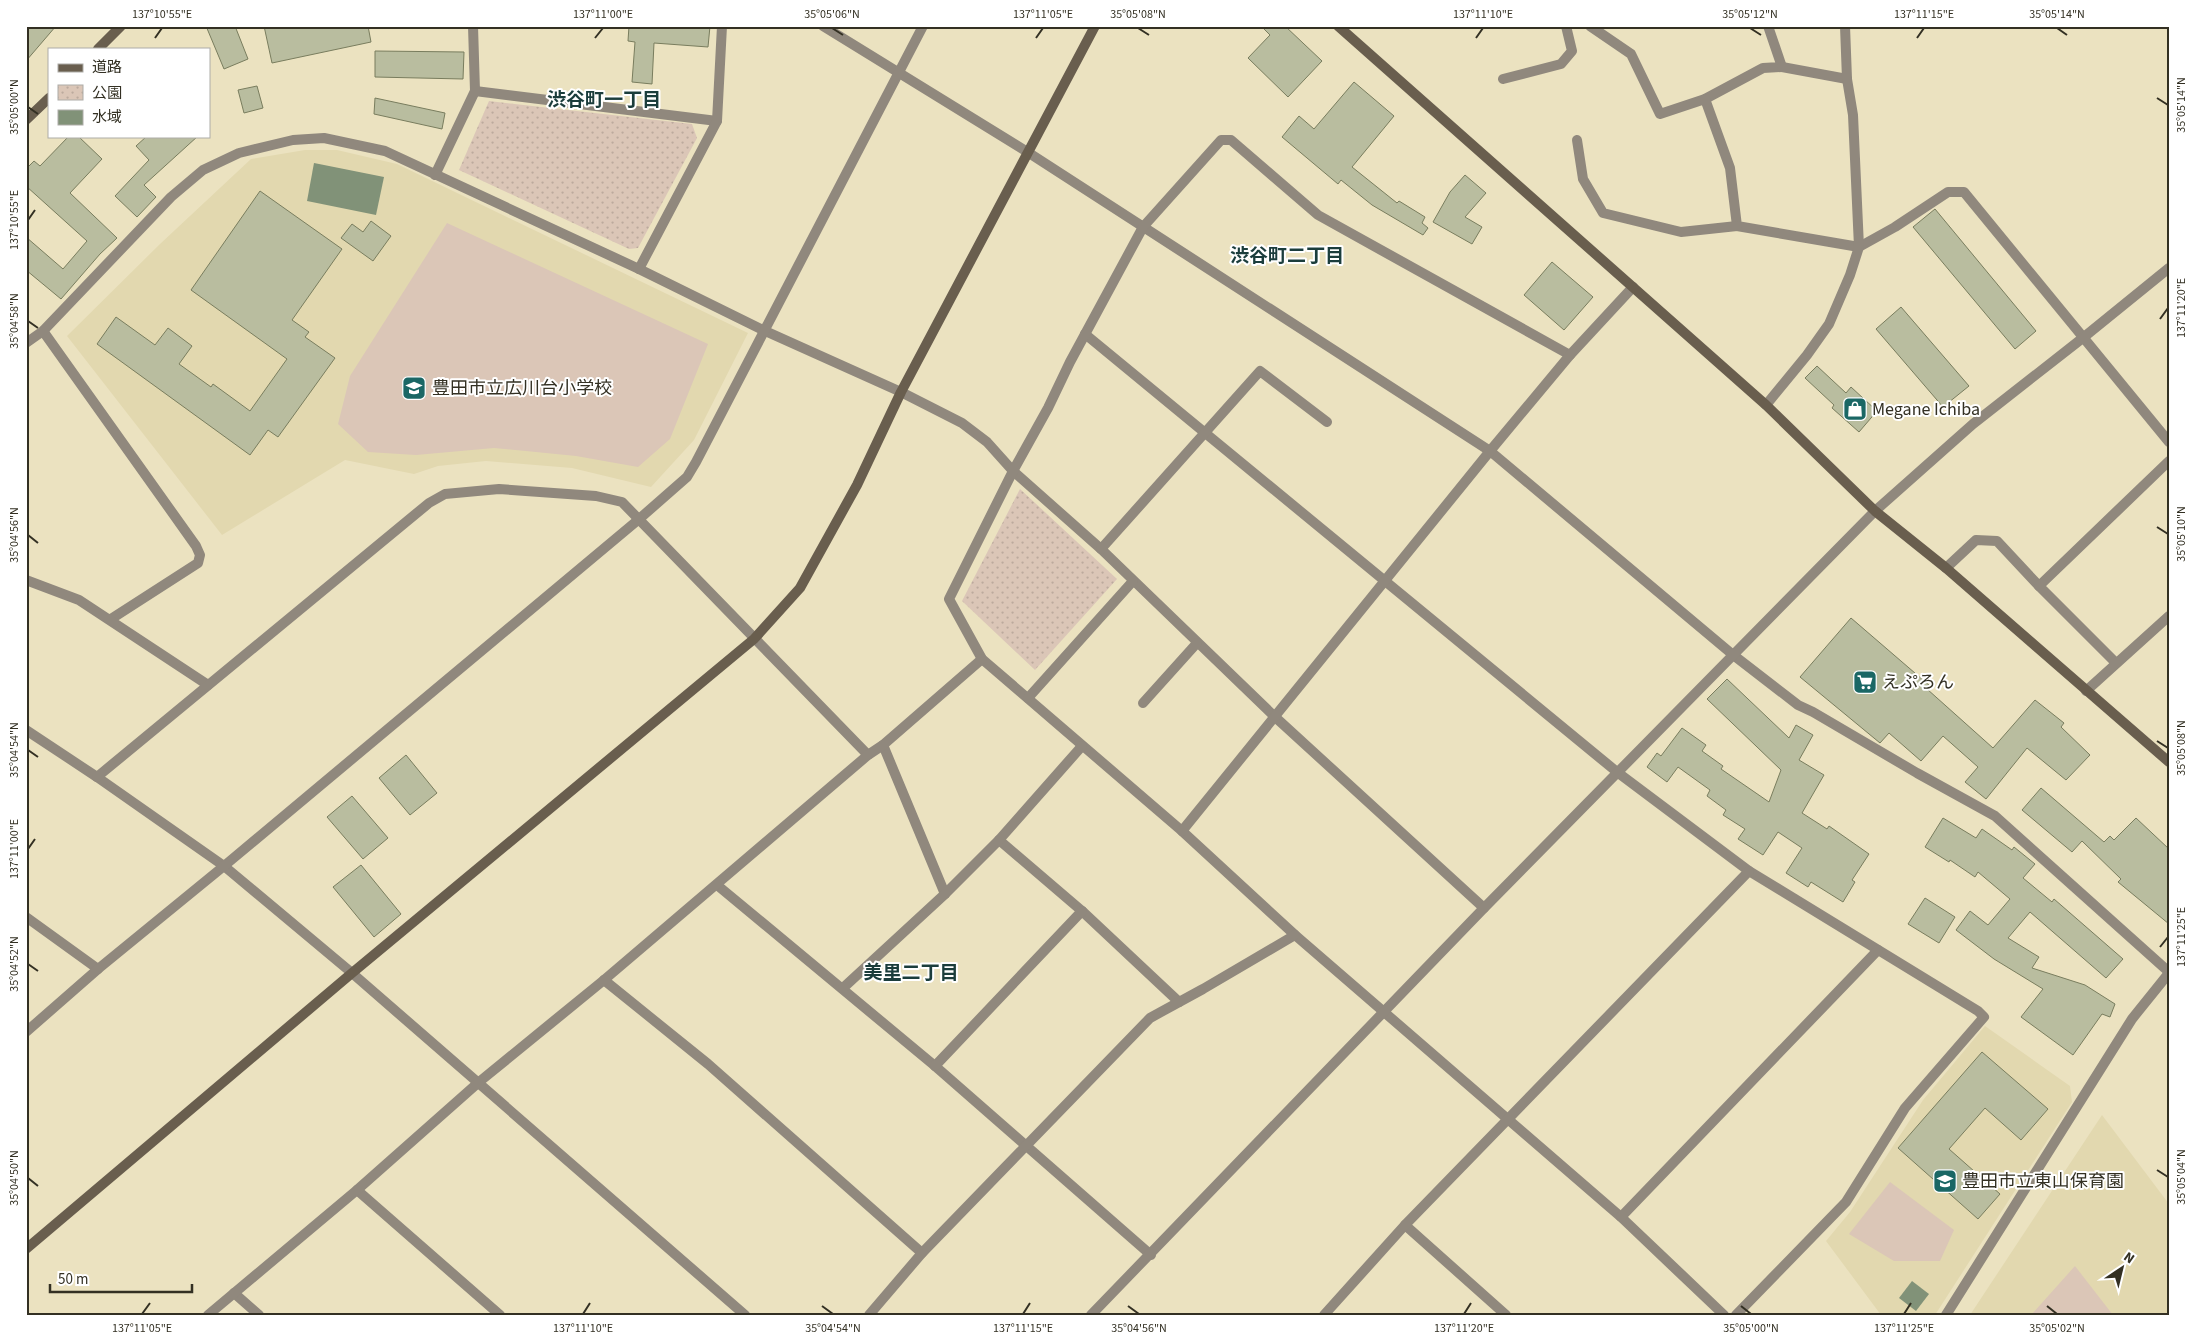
<svg xmlns="http://www.w3.org/2000/svg" width="2195" height="1341" font-family="'Source Sans 3','Noto Sans JP',sans-serif">
<style>
.built{fill:#e2d8af}
.park{fill:url(#park-dots)}
.pitch{fill:#dbc6b7}
.water{fill:#819278}
.building{fill:#b9bd9f;stroke:#797d5e}
.lines{fill:none;stroke-linecap:round;stroke-linejoin:round}
.street{stroke:#90887d;stroke-width:10}
.secondary{stroke:#695e4e;stroke-width:10}
.ticks{fill:none;stroke:#333023;stroke-width:2}
.labels{text-anchor:middle;stroke-width:4;stroke-linejoin:round;paint-order:stroke}
.poi-label{font-size:18px;fill:#333023;stroke:#fff;text-anchor:start}
.neighbourhood-label{font-size:19px;font-weight:bold;fill:#1b3d3c;stroke:#fff}
.neatline{fill:none;stroke:#333023;stroke-width:2}
.ticks-label{font-size:12px;text-anchor:middle;fill:#333023}
</style>
<defs>
<pattern id="park-dots" width="8" height="8" patternUnits="userSpaceOnUse" patternTransform="scale(1.25)"><rect width="8" height="8" fill="#dbc6b7"/><path d="M2 2h.1M6 6h.1" fill="none" stroke="#bcaa9d" stroke-width="1.8" stroke-linecap="round"/></pattern>
</defs>
<rect width="100%" height="100%" fill="#ebe2c0"/>
<g class="built">
<polygon points="305,150 337,150 397,164 748,333 694,440 651,487 572,468 486,461 438,466 414,474 345,460 222,535 67,336 160,244 251,159"/>
<polygon points="1985,1026 2070,1086 2072,1102 1935,1315 1881,1315 1826,1241 1850,1212 1923,1100"/>
<polygon points="2102,1115 2169,1204 2169,1315 1970,1315"/>
</g>
<g class="park">
<polygon points="489,101 692,124 697,138 638,248 629,249 459,170"/>
<polygon points="1020,489 1117,579 1035,670 962,601"/>
</g>
<g class="pitch">
<polygon points="447,223 708,344 670,439 638,467 576,456 494,448 416,455 368,452 338,424 350,376"/>
<polygon points="1890,1182 1954,1230 1940,1261 1894,1261 1849,1234"/>
<polygon points="2075,1266 2113,1315 2031,1315"/>
</g>
<g class="water">
<polygon points="314,163 384,177 376,215 307,201"/>
<polygon points="1912,1281 1929,1294 1916,1311 1899,1298"/>
</g>
<g class="building">
<polygon points="26,26 56,26 26,61"/>
<polygon points="206,26 235,26 248,59 224,69"/>
<polygon points="264,26 368,26 371,42 272,63"/>
<polygon points="629,26 710,26 708,47 654,43 652,84 632,82 635,42 628,41"/>
<polygon points="1261,26 1285,26 1322,61 1288,97 1248,58 1270,35"/>
<polygon points="375,51 464,52 463,79 375,77"/>
<polygon points="1354,82 1394,116 1352,167 1397,203 1399,201 1425,217 1422,223 1428,228 1423,235 1372,205 1341,180 1338,184 1282,137 1299,116 1314,129"/>
<polygon points="257,86 263,108 244,113 238,90"/>
<polygon points="375,98 445,113 442,129 374,114"/>
<polygon points="69,136 78,136 102,159 70,193 117,238 100,254 61,299 26,270 26,237 63,269 87,241 26,186 26,169 34,161 40,166"/>
<polygon points="147,136 198,136 144,185 156,197 137,217 115,196 149,160 136,146"/>
<polygon points="1465,175 1486,193 1465,217 1482,227 1472,244 1433,222 1450,192"/>
<polygon points="260,191 342,249 292,320 309,332 305,337 335,358 278,437 268,430 250,455 97,344 116,317 155,345 168,328 192,346 179,364 211,387 213,384 250,411 287,359 191,290"/>
<polygon points="1935,209 2036,331 2015,349 1913,227"/>
<polygon points="371,221 391,236 373,261 341,238 352,224 363,232"/>
<polygon points="1552,262 1593,297 1564,330 1524,295"/>
<polygon points="1901,307 1969,386 1943,407 1876,329"/>
<polygon points="1817,366 1846,393 1851,387 1877,411 1859,432 1832,408 1834,405 1805,378"/>
<polygon points="1851,618 1930,686 1927,689 1993,748 2035,700 2064,723 2061,727 2090,755 2066,780 2027,748 1986,799 1965,782 1978,767 1943,736 1921,761 1889,733 1880,743 1800,677"/>
<polygon points="1727,679 1789,738 1796,725 1813,735 1799,760 1824,775 1802,813 1827,829 1829,826 1869,854 1852,880 1855,882 1843,902 1811,882 1808,887 1786,873 1802,848 1778,832 1763,855 1738,839 1745,829 1723,815 1726,810 1707,796 1710,790 1678,767 1667,782 1647,767 1657,753 1661,756 1682,728 1706,745 1702,751 1723,766 1721,769 1769,802 1781,770 1707,699"/>
<polygon points="406,755 437,793 410,815 379,778"/>
<polygon points="2041,788 2104,842 2110,836 2114,840 2136,818 2169,849 2169,924 2118,882 2121,879 2082,841 2072,852 2022,810"/>
<polygon points="352,796 388,838 363,859 327,817"/>
<polygon points="1943,818 1976,838 1982,829 2012,850 2014,847 2035,864 2023,878 2052,902 2054,899 2123,959 2106,978 2030,912 2008,938 2039,957 2032,968 2085,985 2115,1004 2110,1017 2102,1014 2073,1055 2021,1017 2043,989 1994,959 1956,930 1970,911 1988,925 2010,899 1978,872 1975,877 1950,860 1949,862 1925,847"/>
<polygon points="361,865 401,914 374,937 333,887"/>
<polygon points="1925,898 1955,917 1939,943 1908,924"/>
<polygon points="1982,1052 2048,1109 2021,1140 1985,1108 1949,1149 2000,1194 1978,1219 1898,1148"/>
</g>
<g class="lines">
<g class="street">
<polyline points="823,26 1029,153 1490,451 1732,654 1798,705 1813,712 1917,773 1995,816 2169,972"/>
<polyline points="1590,26 1631,54 1660,114 1705,99 1763,68 1782,67 1768,26"/>
<polyline points="1782,67 1847,79"/>
<polyline points="1503,79 1561,64 1572,51 1566,26"/>
<polyline points="475,91 717,121"/>
<polyline points="1705,99 1730,168 1737,226 1859,247 1895,227 1948,192 1964,192 2169,442"/>
<polyline points="1577,140 1583,179 1603,213 1681,232 1737,226"/>
<polyline points="435,175 475,91 473,26"/>
<polyline points="639,269 717,121 722,26"/>
<polyline points="43,331 196,546 200,555 198,563 111,619"/>
<polyline points="1085,334 1617,772 1749,871 1978,1011 1984,1017 1905,1108 1846,1202 1736,1315"/>
<polyline points="26,343 43,331 171,197 203,170 239,153 293,140 324,138 385,151 639,269 763,330 901,392 962,423 987,442 1013,471 1101,549 1274,716 1484,908"/>
<polyline points="1570,355 1318,215 1231,140 1221,140 1143,227 1070,362 1048,408 1013,471 949,599 982,659 1182,831 1295,935 1621,1217 1724,1315"/>
<polyline points="1766,405 1807,355 1829,324 1850,275 1859,247 1853,115 1847,79 1845,26"/>
<polyline points="1101,549 1260,371 1327,422"/>
<polyline points="1946,568 1976,540 1997,541 2039,586"/>
<polyline points="26,580 79,600 208,685"/>
<polyline points="2116,663 2039,586 2169,461"/>
<polyline points="2086,691 2169,616"/>
<polyline points="1028,698 1133,581"/>
<polyline points="1143,703 1197,643"/>
<polyline points="26,730 97,777 224,866 352,973 745,1315"/>
<polyline points="883,745 945,894"/>
<polyline points="97,777 429,503 445,494 499,489 596,496 622,502 868,755"/>
<polyline points="1182,831 1490,451 1570,355 1633,287"/>
<polyline points="999,840 1082,911 1179,1002"/>
<polyline points="717,885 935,1066 1151,1255"/>
<polyline points="26,917 98,969"/>
<polyline points="604,980 708,1064 922,1253"/>
<polyline points="843,988 945,894 999,840 1082,746"/>
<polyline points="26,1032 98,969 224,866 638,520 687,477 696,462 923,26"/>
<polyline points="935,1066 1082,911"/>
<polyline points="357,1190 500,1315"/>
<polyline points="1621,1217 1878,950"/>
<polyline points="1405,1225 1506,1315"/>
<polyline points="234,1293 259,1315"/>
<polyline points="208,1315 357,1190 479,1082 604,980 868,755 883,745 982,659"/>
<polyline points="869,1315 922,1253 1150,1018 1203,989 1295,935"/>
<polyline points="1091,1315 1484,908 1875,511 1973,424 2084,337 2169,268"/>
<polyline points="1324,1315 1405,1225 1749,871"/>
<polyline points="1946,1315 2132,1019 2169,973"/>
</g>
<g class="secondary">
<polyline points="1338,26 1766,405 1875,511 1946,568 2169,762"/>
<polyline points="98,49 121,26"/>
<polyline points="26,120 49,98"/>
<polyline points="26,1249 352,973 754,639 800,588 857,485 901,392 1095,26"/>
</g>
</g>
<path class="ticks" d="M832,28l11,7M1138,28l11,7M1750,28l11,7M2057,28l10,7M155,38l7,-10M595,38l8,-10M1036,38l7,-10M1476,38l7,-10M1917,38l7,-10M2157,98l11,7M28,107l10,7M28,220l7,-10M2160,319l8,-11M28,321l10,7M2157,527l11,7M28,535l10,8M2157,741l11,7M28,750l10,7M28,849l7,-10M2160,947l8,-10M28,964l10,7M2157,1170l11,7M28,1178l10,8M822,1306l11,8M1128,1306l11,8M1741,1306l10,8M2047,1306l10,8M142,1314l8,-11M583,1314l7,-11M1023,1314l7,-11M1464,1314l7,-11M1904,1314l7,-11"/>
<defs>
<g id="school-square" transform="scale(1.25)"><rect x="-9" y="-9" width="18" height="18" rx="4" fill="#1a6765" stroke="#fff"/><path d="M0-5L7-2L0 1L-7-2ZM-4 1L0 2.5L4 1V4Q0 6-4 4Z" fill="#fff"/></g>
<g id="shop-square" transform="scale(1.25)"><rect x="-9" y="-9" width="18" height="18" rx="4" fill="#1a6765" stroke="#fff"/><path d="M-5-2.5h2.3a2.7 3.5 0 0 1 5.4 0H5L5.5 6h-11ZM-1.5-2.5h3a1.5 2.3 0 0 0-3 0Z" fill="#fff"/></g>
<g id="supermarket-square" transform="scale(1.25)"><rect x="-9" y="-9" width="18" height="18" rx="4" fill="#1a6765" stroke="#fff"/><path d="M-6-5.5h2.5l.6 2H6L4.5 2H-2.5L-4.4-4H-6ZM-1.5 3.2a1.3 1.3 0 1 0 .1 0ZM3 3.2a1.3 1.3 0 1 0 .1 0Z" fill="#fff"/></g>
</defs>
<g fill-rule="evenodd">
<use href="#school-square" x="414" y="388"/>
<use href="#shop-square" x="1855" y="409"/>
<use href="#supermarket-square" x="1865" y="682"/>
<use href="#school-square" x="1945" y="1181"/>
</g>
<g class="labels">
<g class="poi-label">
<text x="432" y="394">豊田市立広川台小学校</text>
<text x="1872" y="415">Megane Ichiba</text>
<text x="1882" y="688">えぷろん</text>
<text x="1962" y="1187">豊田市立東山保育園</text>
</g>
<g class="neighbourhood-label">
<text x="604" y="106">渋谷町一丁目</text>
<text x="1287" y="262">渋谷町二丁目</text>
<text x="911" y="979">美里二丁目</text>
</g>
</g>
<rect width="2195" height="1341" fill="none" stroke="#ffffff" stroke-width="55"/>
<rect x="48" y="48" width="162" height="90" fill="#ffffff" stroke="#adaca7"/>
<rect x="58" y="64" width="25" height="8" fill="#695e4e" stroke="#adaca7"/>
<text x="92" y="72" font-size="15" fill="#333023">道路</text>
<rect x="58" y="85" width="25" height="15" fill="url(#park-dots)" stroke="#adaca7"/>
<text x="92" y="98" font-size="15" fill="#333023">公園</text>
<rect x="58" y="110" width="25" height="15" fill="#819278" stroke="#adaca7"/>
<text x="92" y="122" font-size="15" fill="#333023">水域</text>
<g transform="translate(2122 1268) rotate(35)" stroke="#ffffff" stroke-width="4" paint-order="stroke">
<path d="M0-4L9 19L0 12L-9 19Z" fill="#333023"/>
<text y="-8" font-size="14" font-weight="bold" text-anchor="middle" fill="#333023">N</text>
</g>
<path d="M50 1284v8h142v-8" fill="none" stroke="#333023" stroke-width="2.5"/>
<text x="58" y="1284" font-size="15" fill="#333023" stroke="#ffffff" stroke-width="4" paint-order="stroke">50 m</text>
<rect x="28" y="28" width="2140" height="1286" class="neatline"/>
<g class="ticks-label">
<text x="162" y="18">137°10'55"E</text>
<text x="603" y="18">137°11'00"E</text>
<text x="832" y="18">35°05'06"N</text>
<text x="1043" y="18">137°11'05"E</text>
<text x="1138" y="18">35°05'08"N</text>
<text x="1483" y="18">137°11'10"E</text>
<text x="1750" y="18">35°05'12"N</text>
<text x="1924" y="18">137°11'15"E</text>
<text x="2057" y="18">35°05'14"N</text>
<text transform="translate(2181 105) rotate(-90)" y="4">35°05'14"N</text>
<text transform="translate(14 107) rotate(-90)" y="4">35°05'00"N</text>
<text transform="translate(14 220) rotate(-90)" y="4">137°10'55"E</text>
<text transform="translate(2181 308) rotate(-90)" y="4">137°11'20"E</text>
<text transform="translate(14 321) rotate(-90)" y="4">35°04'58"N</text>
<text transform="translate(2181 534) rotate(-90)" y="4">35°05'10"N</text>
<text transform="translate(14 535) rotate(-90)" y="4">35°04'56"N</text>
<text transform="translate(2181 748) rotate(-90)" y="4">35°05'08"N</text>
<text transform="translate(14 750) rotate(-90)" y="4">35°04'54"N</text>
<text transform="translate(14 849) rotate(-90)" y="4">137°11'00"E</text>
<text transform="translate(2181 937) rotate(-90)" y="4">137°11'25"E</text>
<text transform="translate(14 964) rotate(-90)" y="4">35°04'52"N</text>
<text transform="translate(2181 1177) rotate(-90)" y="4">35°05'04"N</text>
<text transform="translate(14 1178) rotate(-90)" y="4">35°04'50"N</text>
<text x="142" y="1332">137°11'05"E</text>
<text x="583" y="1332">137°11'10"E</text>
<text x="833" y="1332">35°04'54"N</text>
<text x="1023" y="1332">137°11'15"E</text>
<text x="1139" y="1332">35°04'56"N</text>
<text x="1464" y="1332">137°11'20"E</text>
<text x="1751" y="1332">35°05'00"N</text>
<text x="1904" y="1332">137°11'25"E</text>
<text x="2057" y="1332">35°05'02"N</text>
</g>
</svg>
